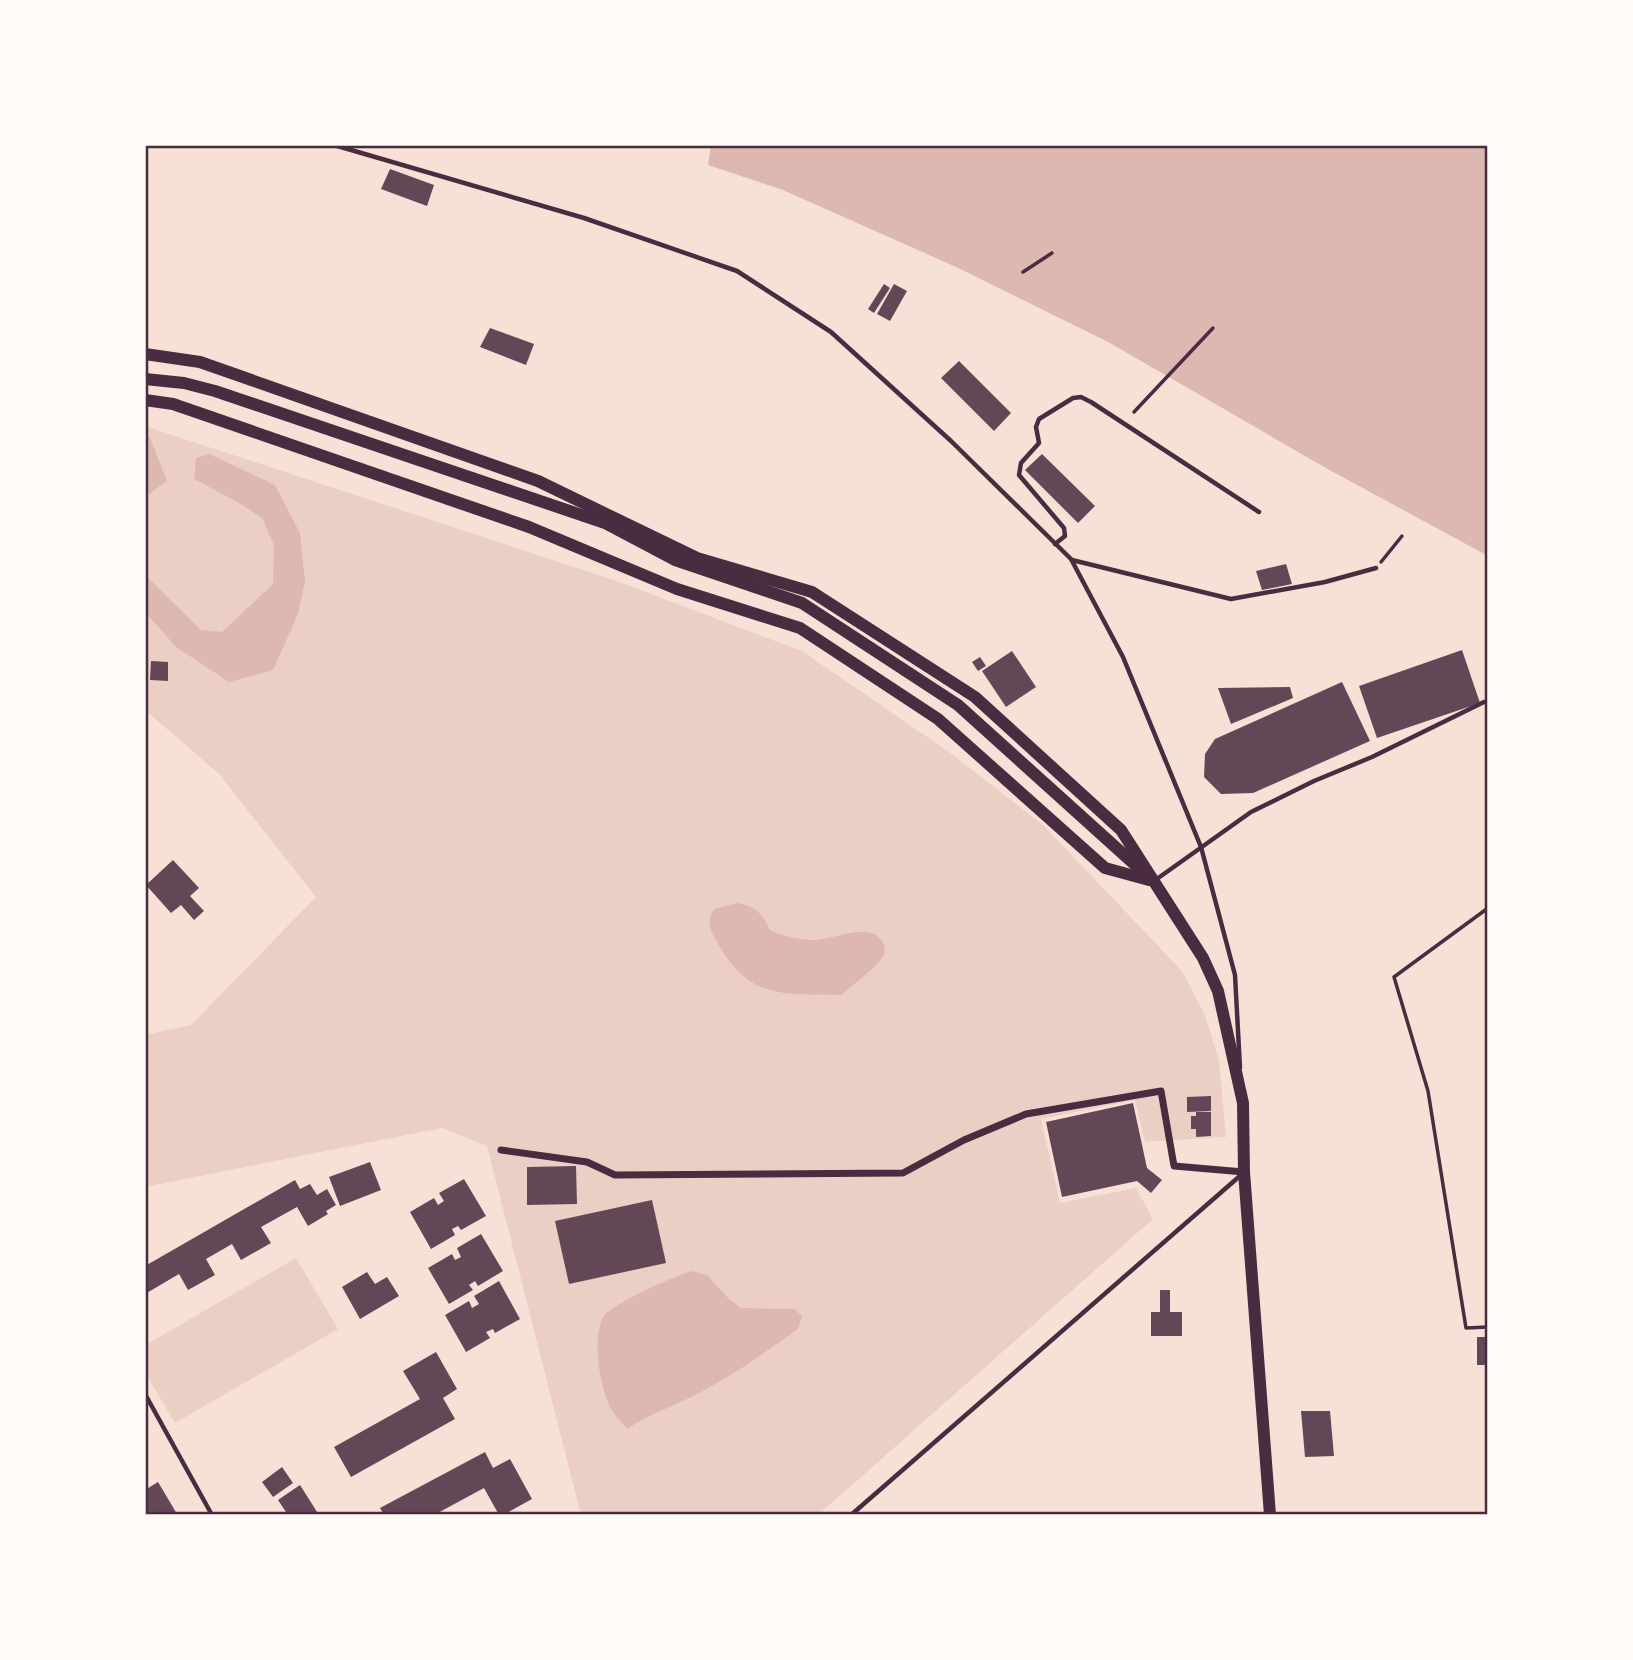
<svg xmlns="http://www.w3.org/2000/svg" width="1633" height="1660" font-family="Inter,sans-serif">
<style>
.green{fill:#ebcfc5}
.water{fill:#dcb8b0}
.building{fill:#644757}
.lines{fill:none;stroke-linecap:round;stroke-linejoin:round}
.path{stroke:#4a2c40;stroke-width:3.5}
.service{stroke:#4a2c40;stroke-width:4.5}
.minor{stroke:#4a2c40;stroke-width:7}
.secondary{stroke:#4a2c40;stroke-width:12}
.neatline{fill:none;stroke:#4a2c40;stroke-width:2.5}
</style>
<rect width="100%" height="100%" fill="#f7e1d7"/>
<g class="green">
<polygon points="145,426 614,580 802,651 949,752 1043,825 1182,971 1205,1015 1219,1061 1226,1137 1145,1142 1135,1100 1041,1119 1060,1203 1136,1188 1153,1219 818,1515 581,1515 487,1146 442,1128 145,1187 145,1035 191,1025 316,897 219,774 145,710"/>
<polygon points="296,1258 338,1329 175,1423 145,1372 145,1345"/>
</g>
<g class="water">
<polygon points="711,145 1488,145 1488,556 1324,467 1110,343 954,266 783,190 708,165"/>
<polygon points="145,436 150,438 167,481 145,497"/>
<polygon points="209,454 275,485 300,533 305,581 298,614 273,670 229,682 176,647 145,612 145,575 201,630 222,632 273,584 274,545 262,518 234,500 194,479 196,458"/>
<path d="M738,903c17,3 26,12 32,27 13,7 28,9 42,10 20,1 59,-21 71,3 3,5 2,11 -1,15 -6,9 -31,29 -41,37 -57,-1 -91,5 -123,-51 -7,-13 -13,-22 -4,-35z"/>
<path d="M691,1271l16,4 22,24 12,9 54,1 7,7 -4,13c-35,25 -69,49 -107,68 -22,11 -43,18 -64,32 -5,-7 -13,-14 -17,-22 -10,-20 -19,-71 -6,-91 8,-12 71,-40 87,-45z"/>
</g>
<g class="building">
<polygon points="390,169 434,185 427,206 381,189"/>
<polygon points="884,284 890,288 874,313 868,309"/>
<polygon points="894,284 907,291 890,321 877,314"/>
<polygon points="490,328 534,344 526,365 480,347"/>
<polygon points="959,361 1011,413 994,431 941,378"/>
<polygon points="1042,454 1095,506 1078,523 1025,470"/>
<polygon points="1286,564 1292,584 1262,590 1256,571"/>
<polygon points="1462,650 1480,703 1377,738 1359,686"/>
<polygon points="1012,651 1036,687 1006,707 982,671"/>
<polygon points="980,657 986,666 978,671 972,662"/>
<polygon points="151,661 168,662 168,681 150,680"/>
<polygon points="1342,682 1370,741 1253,793 1221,794 1204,777 1205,754 1215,739"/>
<polygon points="1290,687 1293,698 1231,724 1218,688"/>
<polygon points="173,860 199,888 190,896 204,911 194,920 181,905 171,913 146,885"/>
<polygon points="1211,1096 1211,1111 1187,1112 1187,1097"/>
<polygon points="1133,1103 1147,1168 1162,1180 1151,1193 1137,1181 1062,1197 1046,1122"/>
<polygon points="1196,1112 1211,1112 1211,1136 1196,1137 1196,1129 1191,1129 1191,1116 1196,1116"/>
<polygon points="370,1162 381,1190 340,1206 329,1177"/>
<polygon points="576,1166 577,1204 527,1205 527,1167"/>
<polygon points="464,1179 486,1216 461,1230 458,1226 452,1229 455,1235 431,1249 410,1212 434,1198 438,1205 444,1201 439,1193"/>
<polygon points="295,1180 300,1189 310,1184 317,1195 327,1189 336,1205 326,1211 328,1214 308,1226 297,1207 261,1227 271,1243 241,1260 232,1244 206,1259 215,1275 188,1290 179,1274 145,1294 145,1266"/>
<polygon points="652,1200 666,1263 569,1284 555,1221"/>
<polygon points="481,1234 503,1271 478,1286 475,1281 469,1285 473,1290 449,1304 428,1268 452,1254 455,1260 461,1257 457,1248"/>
<polygon points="367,1272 375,1284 387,1277 399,1296 360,1319 342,1287"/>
<polygon points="499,1281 520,1319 495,1333 493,1329 486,1332 490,1338 466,1352 445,1315 469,1301 472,1308 479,1304 474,1296"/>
<polygon points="1160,1290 1170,1290 1170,1312 1182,1312 1182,1336 1151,1336 1151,1312 1160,1312"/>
<rect x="1477" y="1337" width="11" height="28"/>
<polygon points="436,1352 457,1389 443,1398 455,1419 351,1477 334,1447 420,1399 403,1371"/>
<polygon points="1301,1411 1330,1411 1334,1456 1305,1457"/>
<polygon points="485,1452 493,1468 510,1459 532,1499 503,1515 499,1515 484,1488 434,1515 384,1515 380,1508"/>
<polygon points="282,1467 293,1483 273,1497 262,1482"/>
<polygon points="158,1482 177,1514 175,1515 145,1515 145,1490"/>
<polygon points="300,1485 319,1515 288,1515 278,1500"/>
</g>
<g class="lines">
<g class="path">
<polyline points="1023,272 1052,253"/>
<polyline points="1134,412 1213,328"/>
<polyline points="1381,562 1402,536"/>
<polyline points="1488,908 1394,977 1428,1091 1466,1328 1488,1327"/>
</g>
<g class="service">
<polyline points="334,145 584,218 737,271 831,332 951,441 1071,559 1123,657 1201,847 1235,975 1240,1068"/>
<polyline points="1055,544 1065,536 1064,528 1019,475 1021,463 1039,443 1036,427 1039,419 1073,398 1081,397 1091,402 1259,512"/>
<polyline points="1072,560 1231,599 1325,582 1376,568"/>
<polyline points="1154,881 1251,812 1314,781 1372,757 1484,702"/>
<polyline points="145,1394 212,1515"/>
<polyline points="851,1515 1241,1175"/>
</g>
<polyline class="minor" points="501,1150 587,1162 615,1175 903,1173 964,1140 1026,1114 1161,1091 1174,1166 1244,1172"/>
<g class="secondary">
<polyline points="145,354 200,362 538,481 697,558 812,592 975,697 1121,830 1203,958 1218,991 1243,1103 1244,1172 1270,1515"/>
<polyline points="145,379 184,383 215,391 605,523 675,560 802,603 958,705 1142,871"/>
<polyline points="145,400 173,404 529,527 677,589 800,628 938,719 1105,868 1149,880"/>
</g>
</g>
<rect width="1633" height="1660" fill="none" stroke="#fffaf5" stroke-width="294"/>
<rect x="147" y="147" width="1339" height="1366" class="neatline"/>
</svg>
